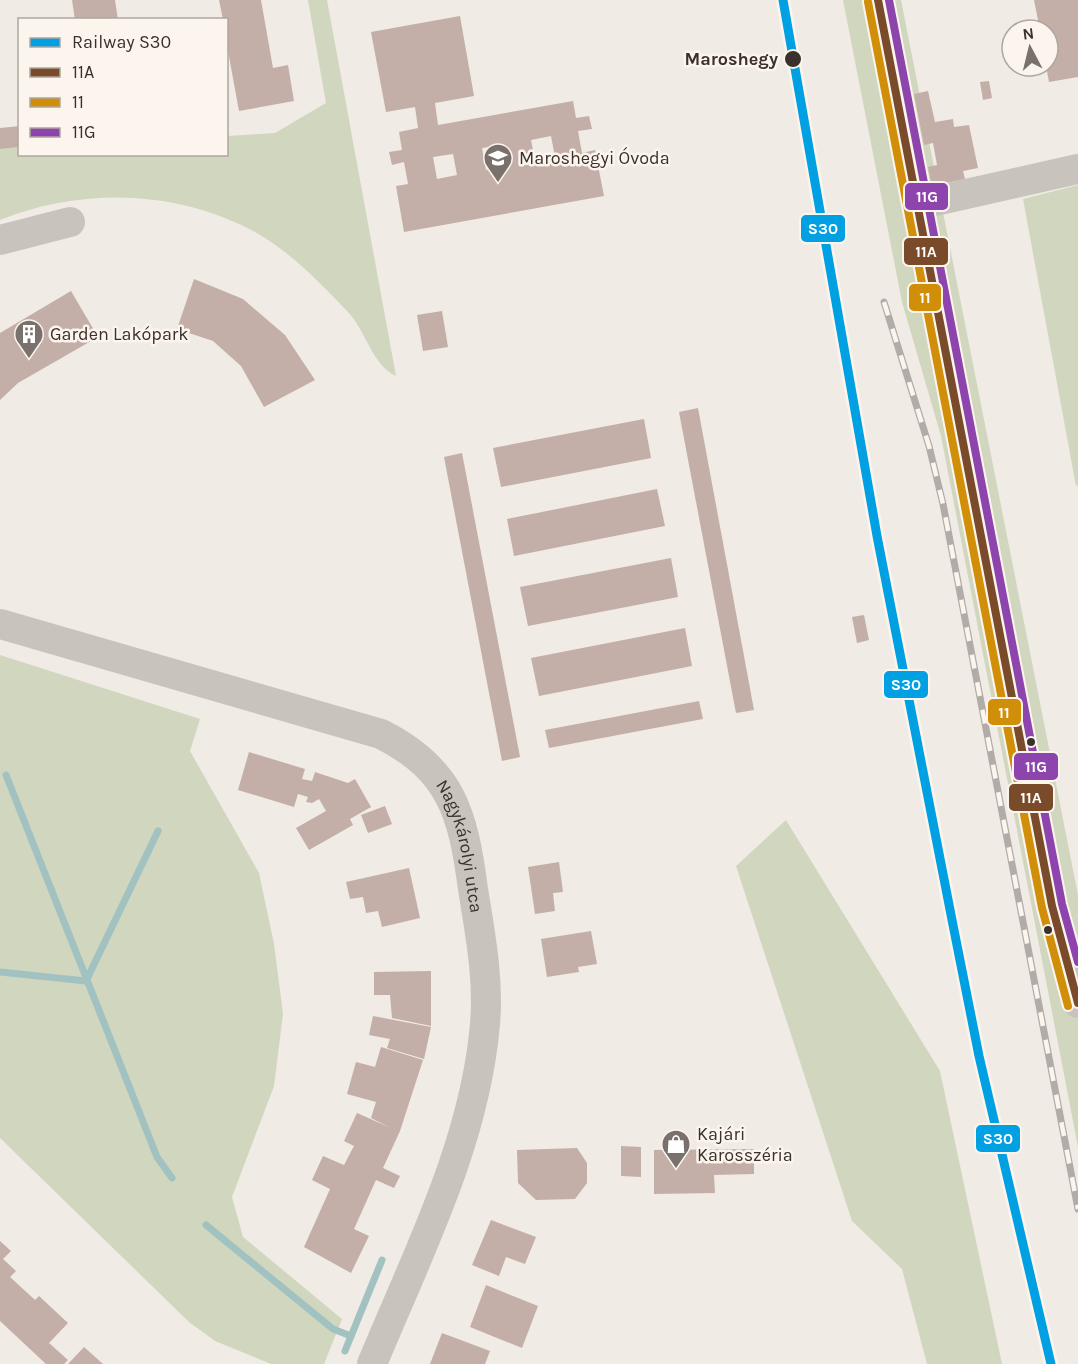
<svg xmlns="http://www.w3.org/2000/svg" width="1078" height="1364" font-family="Karla,sans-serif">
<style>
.green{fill:#d1d6bf}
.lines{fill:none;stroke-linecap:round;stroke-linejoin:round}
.stream{stroke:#a1c2c1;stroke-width:7}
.building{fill:#c3afa7;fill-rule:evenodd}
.minor{stroke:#c9c3be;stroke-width:30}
.rail-casing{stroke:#b1aca8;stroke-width:7}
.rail{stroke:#fbf5ee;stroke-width:4.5;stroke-dasharray:14;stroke-linecap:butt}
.bus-1-casing{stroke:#fbf5ee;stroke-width:12}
.bus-2-casing{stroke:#fbf5ee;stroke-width:12}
.bus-3-casing{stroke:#fbf5ee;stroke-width:12}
.bus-1{stroke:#7a4b2a;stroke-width:8}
.bus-2{stroke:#d18e09;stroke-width:8}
.bus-3{stroke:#8e44ad;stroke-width:8}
.rail-1-casing{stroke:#fbf5ee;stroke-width:14}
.rail-1{stroke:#00a0e3;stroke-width:9}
.stop-dot{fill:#3b302b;stroke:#fbf5ee;stroke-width:2}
.labels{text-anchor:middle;stroke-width:5;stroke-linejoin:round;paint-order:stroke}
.stop-label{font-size:18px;font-weight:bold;fill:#3b302b;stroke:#fbf5ee;text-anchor:end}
.poi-label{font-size:18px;fill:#3b302b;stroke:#fbf5ee;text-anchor:start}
.street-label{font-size:18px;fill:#3b302b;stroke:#fbf5ee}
.line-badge{stroke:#fbf5ee;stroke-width:2}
.badge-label{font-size:16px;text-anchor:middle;font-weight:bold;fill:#fff}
</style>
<rect width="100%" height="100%" fill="#f0ebe5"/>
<g class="green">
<path d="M308,0h19l69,376c-24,-11 -30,-45 -48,-64 -28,-29 -57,-60 -93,-80 -78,-42 -173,-45 -255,-12v-71l19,-2 1,7h206l1,-18 48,-3 51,-30z"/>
<polygon points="843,0 901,0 1078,895 1078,1147 941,436 902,302"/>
<polygon points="1078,185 1078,485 1076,486 1023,199"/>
<polygon points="0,655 200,719 190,751 259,873 274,944 283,1014 274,1086 232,1197 243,1237 342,1319 324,1364 271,1364 215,1341 189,1322 0,1138"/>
<polygon points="786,820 940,1071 1002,1364 927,1364 902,1269 852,1221 736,866"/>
</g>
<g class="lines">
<g class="stream">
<polyline points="6,775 157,1157 172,1178"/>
<polyline points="0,972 86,981"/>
<polyline points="86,981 158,831"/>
<polyline points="206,1225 333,1329 351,1336"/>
<polyline points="345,1351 382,1260"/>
</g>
</g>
<g class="building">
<polygon points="72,0 115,0 118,20 75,20"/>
<polygon points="219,0 261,0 273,68 288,65 294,101 239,111 226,40 226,20 223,20"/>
<polygon points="1034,0 1078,0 1078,77 1049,82 1046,66 1048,30 1040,30"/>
<path d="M460,16l14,80 -39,7 3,22 135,-24 3,17 13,-2 3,13 -14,2 4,22 13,-3 9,46 -200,36 -8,-46 12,-2 -4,-22 -12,3 -3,-13 13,-2 -3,-18 19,-4 -3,-21 -29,5 -15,-80zM551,136l4,21 -20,4 -4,-21zM502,145l4,21 -20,4 -4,-22zM453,154l4,21 -20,4 -4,-22z"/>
<polygon points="989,81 992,98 983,100 980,82"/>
<polygon points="928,91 935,122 953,119 954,127 969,125 978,168 963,171 965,179 932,186 928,167 937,165 933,143 924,145 914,94"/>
<polygon points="20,126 20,147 0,149 0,128"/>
<polygon points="194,279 243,299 285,335 315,380 264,407 241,366 213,341 177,329"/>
<polygon points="71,291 98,337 18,383 0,400 0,333"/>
<polygon points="442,311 448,347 423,351 417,315"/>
<polygon points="698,408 754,710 736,713 679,412"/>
<polygon points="644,419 651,458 501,487 493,448"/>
<polygon points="462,453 520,757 502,761 444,457"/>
<polygon points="657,489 665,526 514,556 507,519"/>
<polygon points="671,558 678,597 528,626 520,587"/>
<polygon points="864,615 869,640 857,643 852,617"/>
<polygon points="685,628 692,666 539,696 531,658"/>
<polygon points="699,701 703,719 549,748 545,730"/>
<polygon points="249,752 305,769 302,779 312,781 315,772 348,783 355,779 371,807 350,819 353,825 309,850 296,828 326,811 319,799 312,803 306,802 308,797 298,794 294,807 238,790"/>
<polygon points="385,806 392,824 368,833 361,815"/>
<polygon points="559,862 563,892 553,893 555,911 535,914 528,867"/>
<polygon points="409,868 420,918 382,927 378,911 366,913 363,897 350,899 346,882"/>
<polygon points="591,931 597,964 578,967 579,972 547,977 541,939"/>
<polygon points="431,971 431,1026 392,1018 390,995 374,995 374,972"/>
<polygon points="373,1016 431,1027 424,1059 387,1048 390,1039 369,1035"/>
<polygon points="381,1047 423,1060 400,1131 383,1168 400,1176 394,1188 376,1180 354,1229 369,1236 351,1273 304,1247 330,1189 312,1180 323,1156 344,1165 354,1146 344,1141 357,1113 391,1128 371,1118 376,1102 347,1094 356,1062 375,1067"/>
<polygon points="621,1146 641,1147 641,1177 621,1176"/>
<polygon points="577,1148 587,1163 587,1183 575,1199 536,1200 518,1183 517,1150"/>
<polygon points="754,1149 754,1174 714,1175 715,1193 654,1194 654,1150"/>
<polygon points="491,1220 536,1237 525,1264 506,1257 499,1276 472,1265"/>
<polygon points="0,1241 11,1251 3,1259 16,1271 10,1277 35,1300 39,1296 68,1323 49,1343 68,1360 64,1364 46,1364 0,1321"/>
<polygon points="486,1285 538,1306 522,1348 470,1327"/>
<polygon points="442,1333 490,1351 485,1364 430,1364"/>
<polygon points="84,1347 103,1364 68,1364"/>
</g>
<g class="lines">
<g class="minor">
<polyline points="878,0 1052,906 1078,1003"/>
<polyline points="917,205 1078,169"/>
<polyline points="0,240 70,222"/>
<path id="s1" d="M0,624l381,110c71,36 82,80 92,155 7,44 16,90 12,135 -10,119 -68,231 -113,340"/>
</g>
<g class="rail-casing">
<polyline id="rail" points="884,302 929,446 943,504 1078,1209"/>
</g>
<use href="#rail" class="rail"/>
<g class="bus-1-casing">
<polyline id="bus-1" points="878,0 1052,906 1078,1003"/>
</g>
<g class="bus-2-casing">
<polyline id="bus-2" points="868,2 1042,908 1068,1006"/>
</g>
<g class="bus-3-casing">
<polyline id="bus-3" points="889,0 1062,904 1078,962"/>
</g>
<use href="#bus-1" class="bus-1"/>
<use href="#bus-2" class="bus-2"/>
<use href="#bus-3" class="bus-3"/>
<g class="rail-1-casing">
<polyline id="rail-1" points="783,0 877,536 953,925 979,1056 1051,1364"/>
</g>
<use href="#rail-1" class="rail-1"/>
</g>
<defs>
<g id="school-pin" transform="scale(1.5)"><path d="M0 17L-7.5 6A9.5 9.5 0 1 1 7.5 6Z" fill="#7a716c" stroke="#fbf5ee"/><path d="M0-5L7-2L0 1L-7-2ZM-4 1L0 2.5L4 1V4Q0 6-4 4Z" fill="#fff"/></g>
<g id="building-pin" transform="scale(1.5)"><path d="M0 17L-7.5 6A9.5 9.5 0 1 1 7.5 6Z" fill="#7a716c" stroke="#fbf5ee"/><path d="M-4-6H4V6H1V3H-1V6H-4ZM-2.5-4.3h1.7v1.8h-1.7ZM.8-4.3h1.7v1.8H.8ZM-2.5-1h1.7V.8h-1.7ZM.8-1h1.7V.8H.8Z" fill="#fff"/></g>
<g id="shop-pin" transform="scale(1.5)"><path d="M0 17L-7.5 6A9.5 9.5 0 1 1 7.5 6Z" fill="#7a716c" stroke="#fbf5ee"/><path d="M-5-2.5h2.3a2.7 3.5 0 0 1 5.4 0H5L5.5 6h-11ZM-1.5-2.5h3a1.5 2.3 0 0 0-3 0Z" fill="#fff"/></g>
</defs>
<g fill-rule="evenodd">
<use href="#school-pin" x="498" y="158"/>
<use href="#building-pin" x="29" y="334"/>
<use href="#shop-pin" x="676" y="1144"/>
</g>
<g class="stop-dot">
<circle cx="793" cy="59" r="9"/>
<circle cx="1031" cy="742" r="5"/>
<circle cx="1048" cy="930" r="5"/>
</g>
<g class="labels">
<g class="stop-label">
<text x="778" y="65">Maroshegy</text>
</g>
<g class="poi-label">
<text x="519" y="164">Maroshegyi Óvoda</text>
<text x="50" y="340">Garden Lakópark</text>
<text x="697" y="1140">Kajári<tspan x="697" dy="21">Karosszéria</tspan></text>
</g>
<g class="street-label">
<text dy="6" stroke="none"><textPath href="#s1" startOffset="542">Nagykárolyi utca</textPath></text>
</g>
</g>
<g class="line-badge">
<rect x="904" y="182" width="45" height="29" rx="6" fill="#8e44ad"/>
<rect x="800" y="214" width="46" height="29" rx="6" fill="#00a0e3"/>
<rect x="903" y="237" width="46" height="29" rx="6" fill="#7a4b2a"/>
<rect x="908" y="283" width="34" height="29" rx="6" fill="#d18e09"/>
<rect x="883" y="670" width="46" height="29" rx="6" fill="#00a0e3"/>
<rect x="987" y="698" width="35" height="28" rx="6" fill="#d18e09"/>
<rect x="1013" y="752" width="46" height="29" rx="6" fill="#8e44ad"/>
<rect x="1008" y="783" width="46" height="29" rx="6" fill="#7a4b2a"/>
<rect x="975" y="1124" width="46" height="29" rx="6" fill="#00a0e3"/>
</g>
<g class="badge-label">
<text x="927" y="202">11G</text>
<text x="823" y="234">S30</text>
<text x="926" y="257">11A</text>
<text x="925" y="303">11</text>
<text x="906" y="690">S30</text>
<text x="1004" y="718">11</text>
<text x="1036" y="772">11G</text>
<text x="1031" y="803">11A</text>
<text x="998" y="1144">S30</text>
</g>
<rect x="18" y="18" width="210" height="138" fill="#fbf5ee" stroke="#aea6a0" stroke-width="1.5"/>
<rect x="30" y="38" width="30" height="9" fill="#00a0e3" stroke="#aea6a0" stroke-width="1.5"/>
<text x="72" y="48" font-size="18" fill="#3b302b">Railway S30</text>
<rect x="30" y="68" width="30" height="9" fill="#7a4b2a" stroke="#aea6a0" stroke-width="1.5"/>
<text x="72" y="78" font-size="18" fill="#3b302b">11A</text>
<rect x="30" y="98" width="30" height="9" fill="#d18e09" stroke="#aea6a0" stroke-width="1.5"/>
<text x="72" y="108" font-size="18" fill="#3b302b">11</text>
<rect x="30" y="128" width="30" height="9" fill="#8e44ad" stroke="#aea6a0" stroke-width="1.5"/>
<text x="72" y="138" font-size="18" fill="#3b302b">11G</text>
<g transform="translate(1030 48) rotate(353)"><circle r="28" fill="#fbf5ee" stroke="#aea6a0" stroke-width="1.5"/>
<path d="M0-4.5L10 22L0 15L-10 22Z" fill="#7a716c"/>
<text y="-9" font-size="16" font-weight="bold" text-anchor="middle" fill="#3b302b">N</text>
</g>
</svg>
